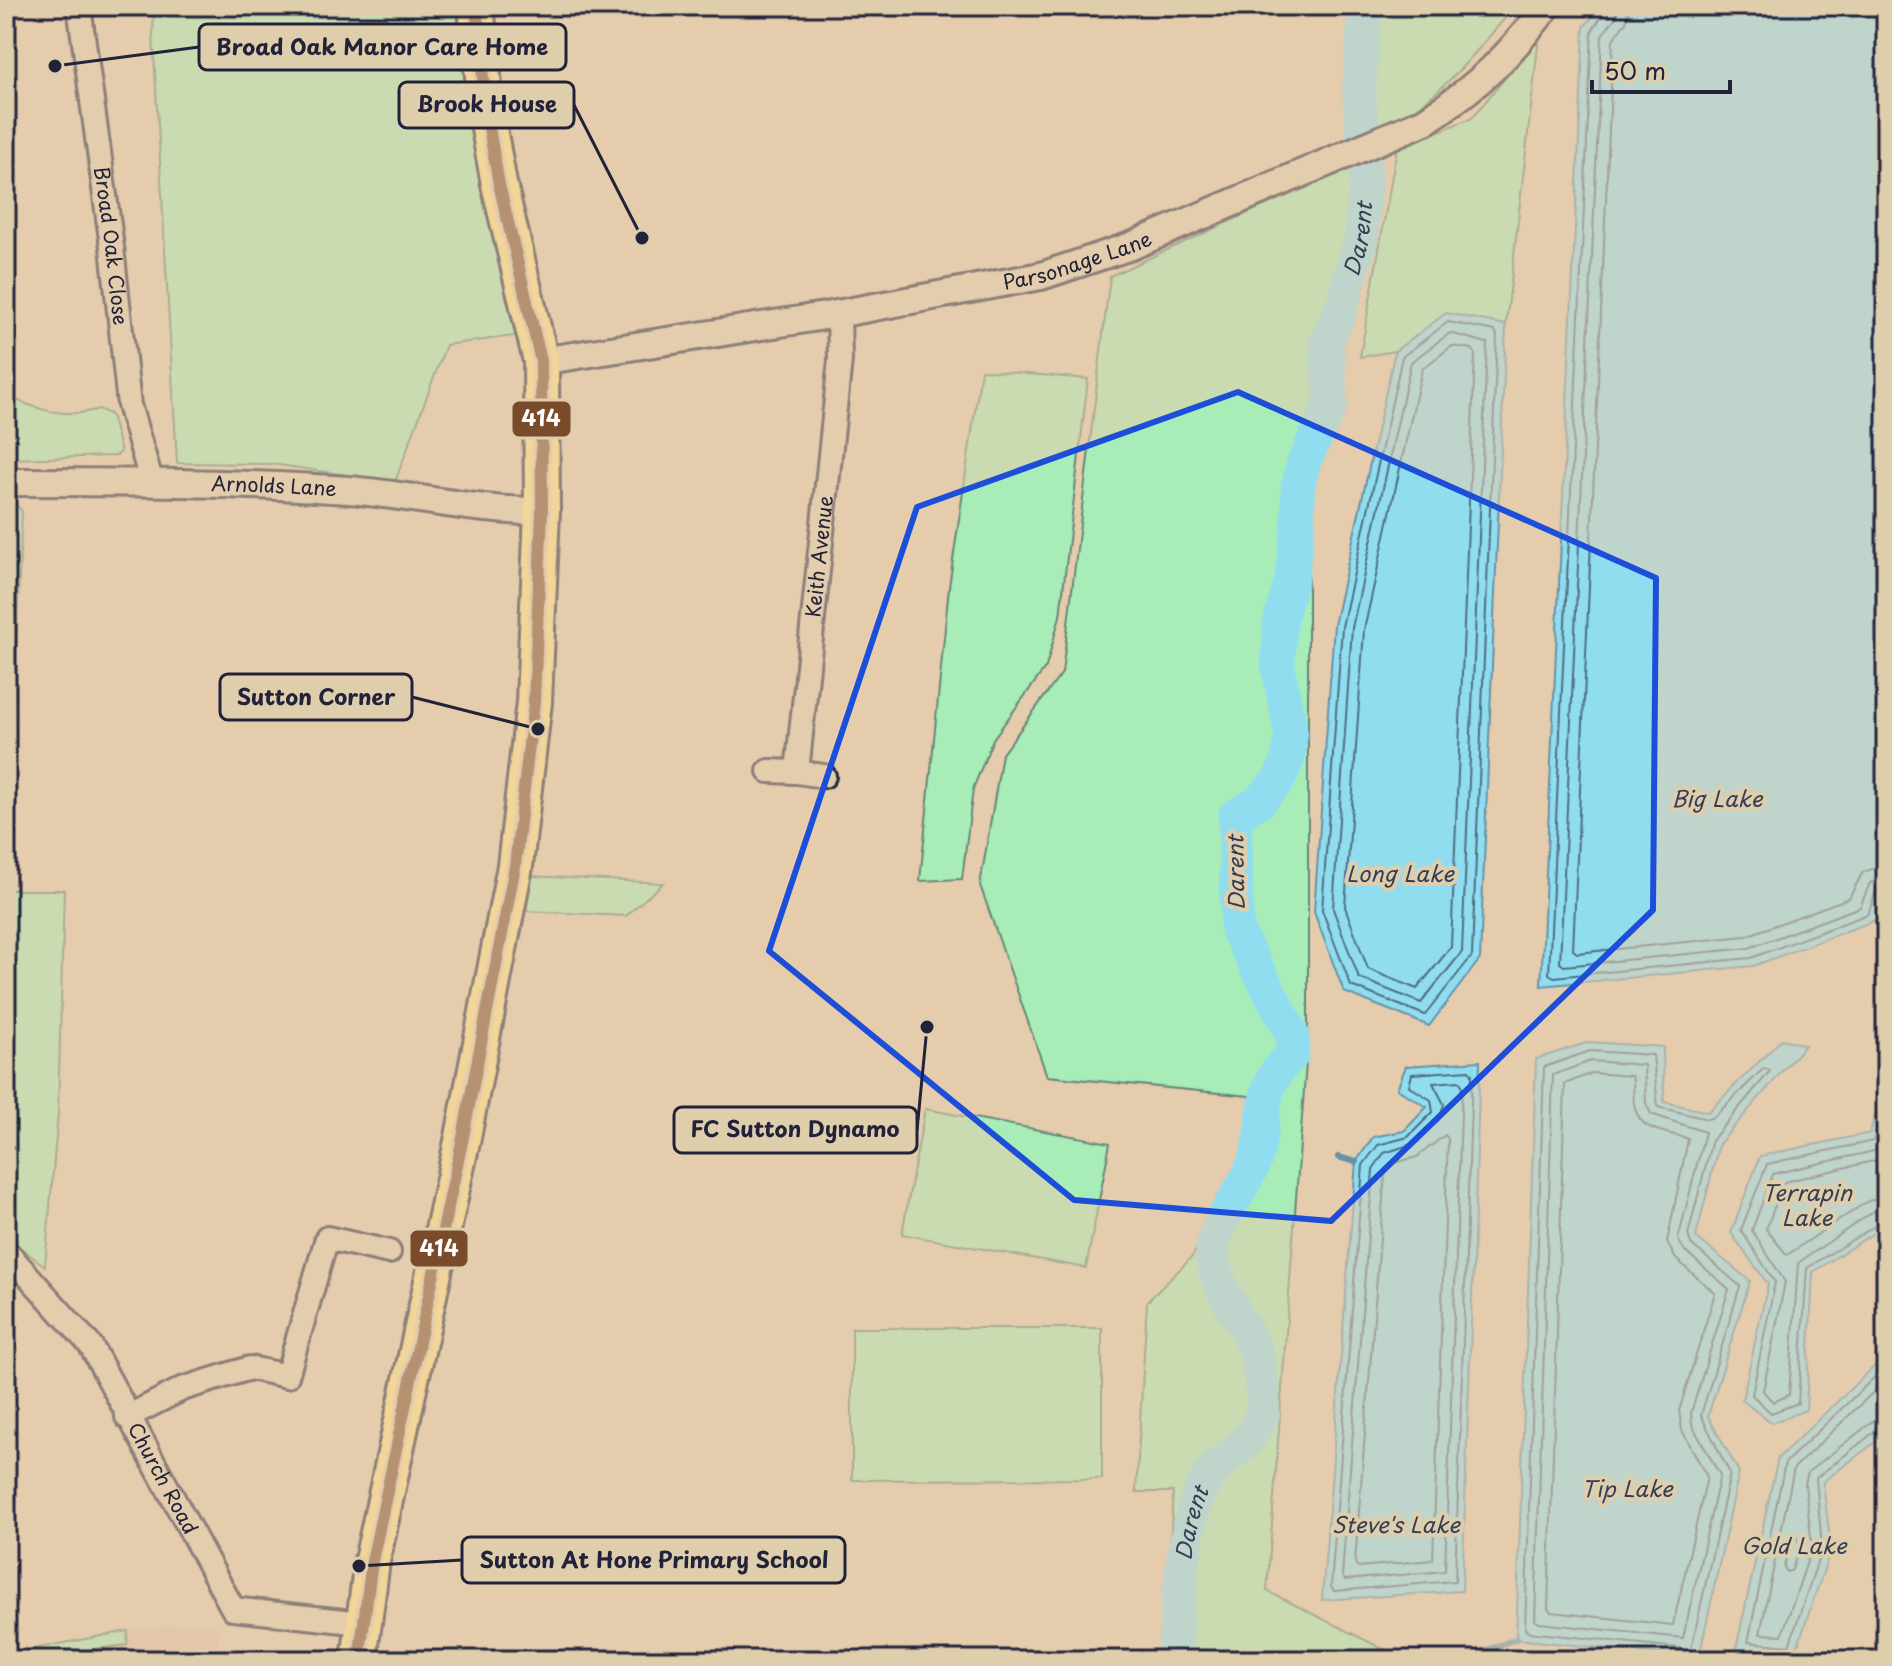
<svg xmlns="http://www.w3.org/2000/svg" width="1892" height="1666" font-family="'Playpen Sans',sans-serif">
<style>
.built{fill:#e0c0a8}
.green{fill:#a8ecb7;stroke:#658779;stroke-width:2}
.water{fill:#91ddf0;stroke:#6592a8;stroke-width:2}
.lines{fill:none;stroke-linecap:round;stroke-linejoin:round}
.shore{stroke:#4e6d83;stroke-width:2}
.stream{stroke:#6592a8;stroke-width:6}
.river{stroke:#91ddf0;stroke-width:34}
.minor-casing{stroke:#22223b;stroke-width:28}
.tertiary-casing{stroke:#22223b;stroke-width:32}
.primary-casing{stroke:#22223b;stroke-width:40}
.minor{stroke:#dfceab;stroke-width:22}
.tertiary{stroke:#dfceab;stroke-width:26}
.primary{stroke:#fedf80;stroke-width:34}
.bus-1-casing{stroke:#dfceab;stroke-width:18}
.bus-1{stroke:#7a4b2a;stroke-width:12}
.marked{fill:none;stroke:#1d4ed8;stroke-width:6;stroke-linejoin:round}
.labels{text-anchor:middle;stroke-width:8;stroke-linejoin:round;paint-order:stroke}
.street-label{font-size:20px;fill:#22223b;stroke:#dfceab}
.water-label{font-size:22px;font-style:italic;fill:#333e56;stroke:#dfceab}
.leader{fill:none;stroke:#22223b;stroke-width:3}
.callout-dot{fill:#22223b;stroke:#dfceab;stroke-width:3}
.callout{fill:#dfceab;stroke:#22223b;stroke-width:3}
.callout-label{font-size:22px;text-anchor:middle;font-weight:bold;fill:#22223b}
.line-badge{stroke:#dfceab;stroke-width:3}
.badge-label{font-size:22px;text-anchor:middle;font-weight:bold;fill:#fff}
</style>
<rect width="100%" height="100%" fill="#e5ccad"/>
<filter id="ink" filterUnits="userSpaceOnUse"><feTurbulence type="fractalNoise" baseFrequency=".0125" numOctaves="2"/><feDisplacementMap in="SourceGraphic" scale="16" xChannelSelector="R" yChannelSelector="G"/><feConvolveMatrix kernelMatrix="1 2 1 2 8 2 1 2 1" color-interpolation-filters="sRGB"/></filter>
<g filter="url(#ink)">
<polygon class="built" points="196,1622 218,1626 218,1660 6,1660 6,1654 81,1638"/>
<g class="green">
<polygon points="154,6 458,6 457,28 515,336 446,345 395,482 272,464 177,463 153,36"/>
<path d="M1370,6h145c-40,48 -84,104 -144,128z"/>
<polygon points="1539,37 1506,325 1446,314 1395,351 1360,357 1397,148 1472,118"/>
<polygon points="1356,164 1354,248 1321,341 1324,404 1293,482 1283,591 1308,556 1308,1036 1267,1591 1405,1660 1164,1660 1173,1492 1136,1492 1147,1302 1192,1257 1247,1163 1259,1097 1047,1076 980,885 1002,754 1062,673 1110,276"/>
<polygon points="981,370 1088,379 1060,616 1046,667 993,739 973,789 962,879 920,881 949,587"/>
<path d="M6,395c30,15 60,24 93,14l12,6 10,37 -5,4 -110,3z"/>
<polygon points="11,499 22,511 6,864 6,501"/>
<polygon points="531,876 663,883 626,916 526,911"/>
<polygon points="6,890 64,890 58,1113 45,1266 6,1237"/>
<polygon points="925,1109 1110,1143 1086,1268 902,1234"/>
<polygon points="852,1328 1102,1328 1102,1479 852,1480"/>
<polygon points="128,1631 127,1645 86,1650 73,1660 6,1660 6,1654"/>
</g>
<g class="water">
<polygon points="1602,6 1886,6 1886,880 1876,920 1753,966 1541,986 1584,27"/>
<polygon points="1446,313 1506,325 1480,959 1429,1026 1344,992 1314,912 1334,625 1395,351"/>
<polygon points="1782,1039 1805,1045 1719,1144 1696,1237 1750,1281 1708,1416 1739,1472 1699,1658 1516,1639 1536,1059 1589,1042 1663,1047 1664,1102 1708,1112"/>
<polygon points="1480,1061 1462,1591 1322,1600 1356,1162 1373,1137 1404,1131 1427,1107 1397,1089 1406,1066"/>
<polygon points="1886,1073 1886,1225 1813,1272 1806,1410 1771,1423 1742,1400 1768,1284 1731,1233 1760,1156 1870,1133"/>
<polygon points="1886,1355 1886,1434 1823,1482 1831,1549 1794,1657 1736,1649 1778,1458"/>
</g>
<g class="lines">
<g class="shore">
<polyline points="1608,6 1592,31 1549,974 1554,977 1751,958 1868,914 1876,891 1886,887"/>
<polyline points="1618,6 1616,17 1602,35 1560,963 1564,966 1749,948 1860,907 1870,883 1886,877"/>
<polyline points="1630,6 1626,22 1613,40 1573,950 1577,953 1746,936 1849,898 1863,872 1886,865"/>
<polygon points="1448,322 1495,331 1497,335 1472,956 1425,1015 1351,986 1322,910 1342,627 1402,357"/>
<polygon points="1450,333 1487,343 1462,952 1421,1003 1359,978 1333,909 1352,628 1411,362"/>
<polygon points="1452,346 1472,349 1475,353 1451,947 1417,989 1368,969 1345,907 1364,630 1422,369"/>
<polygon points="1590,1051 1653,1055 1658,1107 1707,1119 1714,1117 1764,1068 1770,1071 1712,1140 1688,1235 1691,1244 1740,1286 1701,1415 1730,1474 1690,1654 1679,1648 1528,1632 1525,1629 1544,1067"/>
<polygon points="1591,1061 1644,1065 1646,1103 1651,1114 1705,1132 1678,1240 1685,1251 1729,1289 1691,1413 1692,1425 1720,1475 1683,1638 1539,1623 1535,1620 1553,1075"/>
<polygon points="1469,1070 1472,1074 1455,1581 1334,1591 1331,1587 1363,1165 1378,1145 1408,1137 1433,1112 1431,1100 1409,1086 1412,1074"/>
<path d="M1592,1073l40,3c3,10 0,21 3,32 6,26 34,23 53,31l-21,103 8,16 40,35 -36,118 3,19 25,47 -34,148 -122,-13 -3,-3 17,-525z"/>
<polygon points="1459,1081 1462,1085 1445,1571 1345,1580 1342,1576 1373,1169 1384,1153 1416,1143 1440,1119 1444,1104 1433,1083"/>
<polyline points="1886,1105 1873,1141 1767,1164 1741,1230 1775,1282 1752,1395 1771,1413 1798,1403 1807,1268 1886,1219"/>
<polygon points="1445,1135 1448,1139 1433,1560 1358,1567 1355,1563 1385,1174 1391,1164 1417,1157"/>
<polyline points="1886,1141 1874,1151 1773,1174 1752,1230 1785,1282 1763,1391 1773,1402 1789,1395 1798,1263 1874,1211 1886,1209"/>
<polyline points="1886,1158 1784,1182 1766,1229 1787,1255 1868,1201 1886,1197"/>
<polyline points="1886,1366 1785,1463 1748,1642 1789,1646 1822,1548 1816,1478 1878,1429 1886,1428"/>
<polyline points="1886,1380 1794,1468 1760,1634 1782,1635 1812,1547 1805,1484 1808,1472 1873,1421 1886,1418"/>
<polygon points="1795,1533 1800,1546 1792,1570 1787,1572 1784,1567 1791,1536"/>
</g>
<g class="stream">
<polyline points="1338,1157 1356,1162"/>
<polyline points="1459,1660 1516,1639"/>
</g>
<path class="river" id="s1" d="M1174,1660c2,-44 9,-146 33,-181 10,-15 23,-23 35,-34 9,-8 15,-21 21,-31 0,-21 -1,-41 -7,-61 -11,-33 -49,-73 -43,-108 7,-33 37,-61 45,-95 9,-38 0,-65 34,-95l1,-19 -56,-106 -2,-114 25,-15 20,-23 8,-19 3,-26 -13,-65 2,-48 11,-38 7,-56v-40l6,-24 27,-57 -4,-65 13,-28 21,-72 5,-59 -7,-91 6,-84"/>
<g class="minor-casing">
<g id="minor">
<path id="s2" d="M79,6l33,241 17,158 23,78"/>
<polyline points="769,771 797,772"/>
<path id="s3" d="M824,776l-27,-4 43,-412 -1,-47"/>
<path id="s4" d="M6,1251l85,95 142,263 129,14"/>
<polyline points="127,1417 182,1389 250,1368 287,1376 327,1238 389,1252"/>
</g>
</g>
<g class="tertiary-casing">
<g id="tertiary">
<path id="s5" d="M541,361l290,-46 210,-39 90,-30 294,-125c55,-36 82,-63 122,-115"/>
<path id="s6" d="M6,482c114,0 228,0 342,8 65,5 129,22 194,21"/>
</g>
</g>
<g class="primary-casing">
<polyline id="primary" points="359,1660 372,1561 463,1137 515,866 534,702 542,511 541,361 499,184 487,117 476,6"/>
</g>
<use href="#minor" class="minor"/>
<use href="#tertiary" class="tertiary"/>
<use href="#primary" class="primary"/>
<g class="bus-1-casing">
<polyline id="bus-1" points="359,1660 372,1561 463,1137 515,866 534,702 542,511 541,361 499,184 487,117 476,6"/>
</g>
<use href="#bus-1" class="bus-1"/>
</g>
</g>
<path d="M0 0H1892V1666H0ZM1238,392l418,186 -3,332 -322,311 -257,-21 -305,-249 148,-444z" fill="#e5ccad" fill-opacity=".55" fill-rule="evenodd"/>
<path class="marked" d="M1238,392l418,186 -3,332 -322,311 -257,-21 -305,-249 148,-444z"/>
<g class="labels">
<g class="street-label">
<text dy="7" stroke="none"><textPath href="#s2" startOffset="242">Broad Oak Close</textPath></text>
<text dy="7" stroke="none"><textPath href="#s5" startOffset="546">Parsonage Lane</textPath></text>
<text dy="7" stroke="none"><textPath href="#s6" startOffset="268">Arnolds Lane</textPath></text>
<text dy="7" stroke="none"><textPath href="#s3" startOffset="244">Keith Avenue</textPath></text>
<text dy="7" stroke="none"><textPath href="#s4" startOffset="278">Church Road</textPath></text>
</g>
<g class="water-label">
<text dy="8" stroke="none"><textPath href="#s1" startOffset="1530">Darent</textPath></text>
<text x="1717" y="807">Big Lake</text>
<text transform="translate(1236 873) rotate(-91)" y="8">Darent</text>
<text x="1400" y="882">Long Lake</text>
<text x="1807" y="1201">Terrapin<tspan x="1807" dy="25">Lake</tspan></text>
<text x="1627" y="1497">Tip Lake</text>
<text dy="8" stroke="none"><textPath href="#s1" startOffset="138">Darent</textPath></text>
<text x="1396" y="1533">Steve's Lake</text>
<text x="1794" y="1554">Gold Lake</text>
</g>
</g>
<path class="leader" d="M55 66L199 47M642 238L574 105M538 729L412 697M927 1027L917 1130M359 1566L462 1560"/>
<g class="callout-dot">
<circle cx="55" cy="66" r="8"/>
<circle cx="642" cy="238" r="8"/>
<circle cx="538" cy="729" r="8"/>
<circle cx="927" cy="1027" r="8"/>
<circle cx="359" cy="1566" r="8"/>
</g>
<g class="callout">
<rect x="199" y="24" width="367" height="46" rx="8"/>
<rect x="399" y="82" width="175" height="46" rx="8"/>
<rect x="220" y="674" width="192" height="46" rx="8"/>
<rect x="674" y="1107" width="243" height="46" rx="8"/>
<rect x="462" y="1537" width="383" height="46" rx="8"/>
</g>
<g class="callout-label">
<text x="382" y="55">Broad Oak Manor Care Home</text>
<text x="487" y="112">Brook House</text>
<text x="316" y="705">Sutton Corner</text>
<text x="795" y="1137">FC Sutton Dynamo</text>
<text x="654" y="1568">Sutton At Hone Primary School</text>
</g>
<g class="line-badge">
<rect x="511" y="400" width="61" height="38" rx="8" fill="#7a4b2a"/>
<rect x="409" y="1229" width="60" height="39" rx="8" fill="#7a4b2a"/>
</g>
<g class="badge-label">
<text x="541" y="426">414</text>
<text x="439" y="1256">414</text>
</g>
<rect width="1892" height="1666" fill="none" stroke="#dfceab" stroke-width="32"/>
<rect x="16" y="16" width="1860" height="1634" fill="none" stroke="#22223b" stroke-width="3" filter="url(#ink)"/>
<path d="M1592 80v12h138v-12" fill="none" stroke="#22223b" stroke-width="4"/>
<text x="1604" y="80" font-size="24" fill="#22223b" stroke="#dfceab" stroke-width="6" paint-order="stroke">50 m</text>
</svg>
